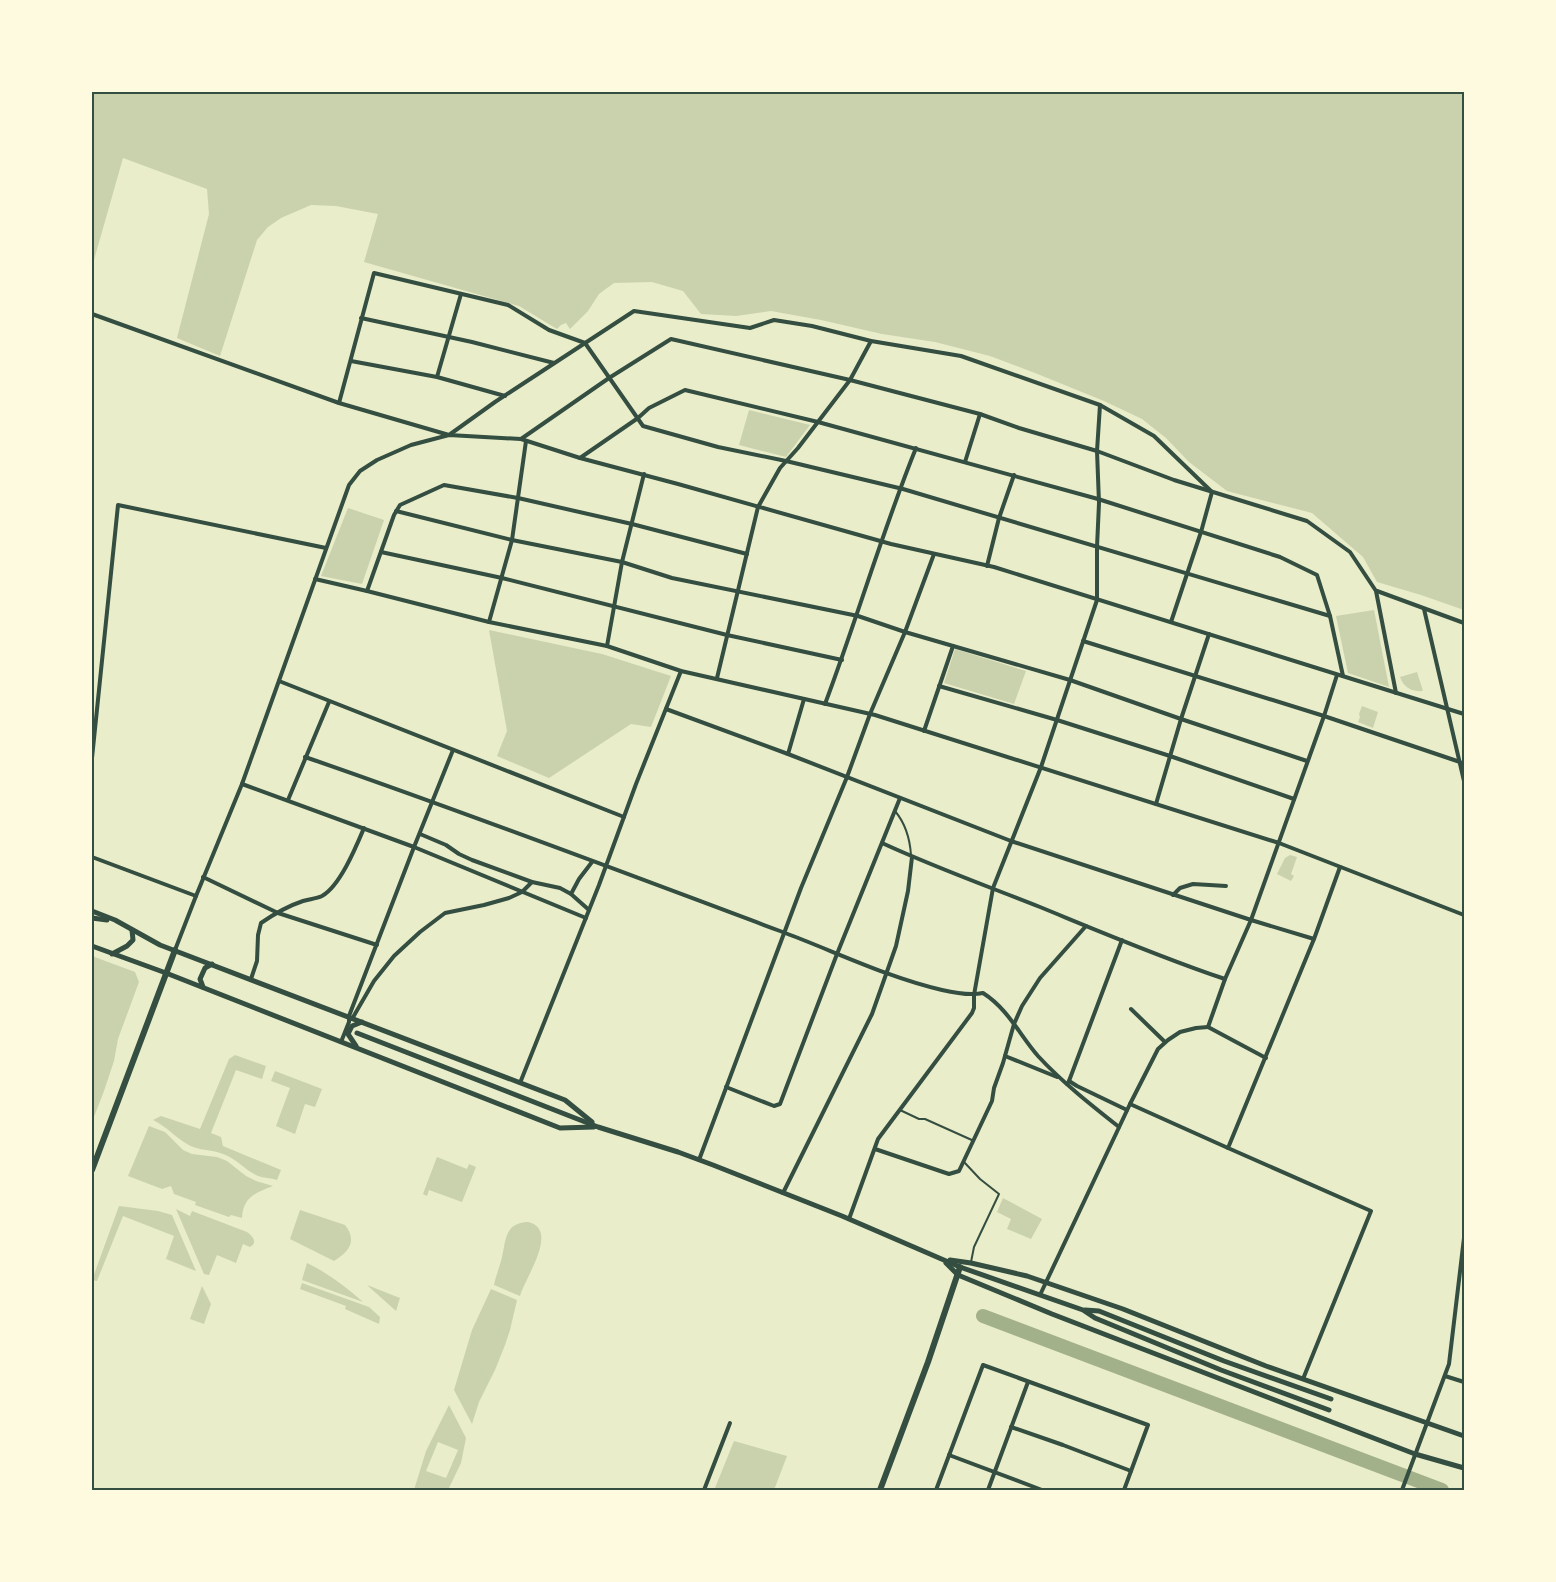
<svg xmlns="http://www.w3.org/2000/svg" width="1556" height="1582" font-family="Karla,sans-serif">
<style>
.green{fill:#cad2ad;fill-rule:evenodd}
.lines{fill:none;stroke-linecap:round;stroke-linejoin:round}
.river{stroke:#a3b18a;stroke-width:14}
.service{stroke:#344e41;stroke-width:2}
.minor{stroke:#344e41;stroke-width:4}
.secondary{stroke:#344e41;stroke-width:5}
.primary{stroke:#344e41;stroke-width:6}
.neatline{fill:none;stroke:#344e41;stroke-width:2}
</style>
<rect width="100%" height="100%" fill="#e9edc9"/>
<g class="green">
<polygon points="92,92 1464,92 1464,610 1421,595 1377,582 1363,557 1312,513 1227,491 1189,462 1166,438 1142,419 1104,401 1035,373 990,356 935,342 882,334 821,320 771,311 736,316 701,314 683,291 652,282 614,283 599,294 588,311 570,329 566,323 561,325 557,329 519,306 364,262 378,214 336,206 311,205 281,218 268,227 257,240 220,356 177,338 209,214 207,189 123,158 92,267"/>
<polygon points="749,410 810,425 786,457 739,445"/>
<polygon points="348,508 384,520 362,584 321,576"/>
<polygon points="1374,610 1389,687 1348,673 1336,616"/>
<polygon points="489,630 602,654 671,676 651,727 631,724 549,778 497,756 507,731"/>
<polygon points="955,649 1026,671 1014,704 944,683"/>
<path d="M1417,672l6,19c-11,1 -19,-3 -23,-14z"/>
<polygon points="1362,706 1378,712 1373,728 1358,722 1360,717 1359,714"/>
<polygon points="1290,855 1297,857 1291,874 1294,876 1291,881 1277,874 1285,858"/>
<polygon points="92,956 135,972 139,982 118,1039 114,1061 104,1091 92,1122"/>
<path d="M235,1055l31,11 -4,13 -26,-9 -25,63 10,4 2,9 58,24 -4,10c-6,-2 -13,-2 -19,-4 -12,-5 -21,-17 -35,-22 -12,-5 -25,-3 -36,-10 -12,-7 -20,-17 -34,-24l8,-4 39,13 29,-70z"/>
<polygon points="275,1071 322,1089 315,1107 305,1104 295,1134 276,1126 290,1088 271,1081"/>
<path d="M149,1126l16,6 18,18 9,4 25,3 10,4 19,15 10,5 17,5c-18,7 -30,11 -31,32l-11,-3 -2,2 -34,-12 1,-3 -22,-8 -3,-8 -9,3 -34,-13z"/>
<polygon points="437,1157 467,1169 469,1164 476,1167 462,1202 429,1190 427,1196 423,1194"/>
<polygon points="1003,1198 1042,1219 1031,1239 1007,1229 1011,1219 997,1212"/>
<polygon points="119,1206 158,1211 172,1215 196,1271 166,1259 174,1236 123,1216 97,1281 92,1280"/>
<path d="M176,1209l14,7 2,-5 55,21c6,4 11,11 3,15l-7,-3 -7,19 -19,-8 -8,20 -5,-1z"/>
<path d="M300,1210l45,15c13,17 3,27 -11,36l-44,-22z"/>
<path d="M528,1222c32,7 -3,56 -8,74l-26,-11c2,-10 6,-19 8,-28 4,-18 3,-34 26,-35z"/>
<path d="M307,1263c21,10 39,24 56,39l-61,-22z"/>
<polygon points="302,1283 369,1307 380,1317 379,1324 345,1309 346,1306 300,1289"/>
<polygon points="367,1285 400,1298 396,1311"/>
<polygon points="202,1286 211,1304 204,1324 190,1319"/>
<polygon points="491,1289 517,1300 510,1330 505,1345 495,1370 479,1402 472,1424 454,1390 472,1330"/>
<path d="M449,1405l17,33 -5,25 -13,27h-34l12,-39zM438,1442l20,8 -12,28 -20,-7z"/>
<polygon points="734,1441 787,1456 774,1490 723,1490 715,1488"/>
</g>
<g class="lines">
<polyline class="river" points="983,1316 1442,1490"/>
<g class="service">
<path d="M895,811c10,12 15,29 16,44"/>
<polyline points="900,1110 919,1119 925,1119 974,1141"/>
<polyline points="964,1162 980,1179 999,1194 974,1247 971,1262"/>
</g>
<g class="minor">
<polyline points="92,314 339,403 449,435 495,402 634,311 750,328 774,320 812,326 871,341 961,356 1100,405 1154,436 1212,492 1201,532 1171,622"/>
<polyline points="361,318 472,342 554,363"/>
<polyline points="351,361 437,377 505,396"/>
<polyline points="437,377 461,294"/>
<polyline points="339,403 374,273 508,305 549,330 585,343 643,426 718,447 786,461 903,489 1330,616"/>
<polyline points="521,439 609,378 671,339 850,380 980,414 1019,428 1097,451 1174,480 1307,521 1350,552 1376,591 1396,693"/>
<polyline points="580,458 638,418 649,408 685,390 818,422 1098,499 1280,557 1317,575 1330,616 1343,676"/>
<polyline points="965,462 980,414"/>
<polyline points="396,511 512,540 622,562 672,578 858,616 905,632 1070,680 1181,719 1307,761"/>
<polyline points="381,552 502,578 727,635 842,660"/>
<polyline points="987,566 999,518 1014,475"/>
<polyline points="315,579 367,591 489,622 607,646 681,671 875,715 1279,843 1464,915"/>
<polyline points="367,591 394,515 400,505 444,485 518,498 632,524 747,554"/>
<polyline points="1377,591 1464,623"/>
<polyline points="1424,609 1464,781"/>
<polyline points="489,622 512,540 526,441"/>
<polyline points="1083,641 1324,716 1460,762"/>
<polyline points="607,646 622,562 644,474"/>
<polyline points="717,678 758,507 780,468 798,448 850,380 871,341"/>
<polyline points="279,681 624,817"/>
<polyline points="939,686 1057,720 1170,756 1294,799"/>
<path d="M825,704c32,-85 57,-172 91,-256"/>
<polyline points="666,709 788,754 1011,841 1251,920 1314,939"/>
<polyline points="924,731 953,646"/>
<polyline points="788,754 804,699"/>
<path d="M305,757c160,55 317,115 475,174 54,20 106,46 162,59 13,3 28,6 41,3 25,16 36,41 55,63 24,26 53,49 81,71"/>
<polyline points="92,758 118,505 326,548"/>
<polyline points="242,784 414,847 586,918"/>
<polyline points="288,800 329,702"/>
<polyline points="1156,804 1181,719 1209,634"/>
<polyline points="420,834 446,845 459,854 472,860 532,882 560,888 571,894 589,910"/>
<path d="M882,843c52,24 105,43 158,64 61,25 122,51 185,72"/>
<polyline points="92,857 196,896"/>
<polyline points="203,877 278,913 377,945"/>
<polyline points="571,894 579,879 592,862"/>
<polyline points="1173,895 1180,888 1193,884 1226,886"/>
<polyline points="175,950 196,896 242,784 349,485 360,471 377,460 411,445 449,435 521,439 580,458 678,484 891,544 994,567 1464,714"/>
<path d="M251,979l6,-18 1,-26 3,-12c13,-9 27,-17 42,-22 6,-2 13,-2 19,-5 18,-10 34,-49 42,-68"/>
<polyline points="1131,1009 1165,1042"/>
<polyline points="352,1019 374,981 394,956 420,932 445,913 484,905 509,898 522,892 532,882"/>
<polyline points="1208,1027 1225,979 1251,920 1324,716 1337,675"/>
<polyline points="1208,1027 1266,1058"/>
<polyline points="341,1042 349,1022 349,1016 414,847 453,750"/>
<polyline points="1005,1056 1057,1077"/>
<polyline points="1069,1081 1077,1086 1127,1110"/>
<polyline points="520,1083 599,885 636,784 681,671"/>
<polyline points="1067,1084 1069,1081 1122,940"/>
<polyline points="726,1087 774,1106 780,1104 837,954 900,798"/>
<polyline points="1130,1104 1228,1148"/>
<polyline points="875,1149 949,1174 959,1171 992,1101 994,1088 1003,1063 1014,1024 1022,1006 1040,978 1086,926"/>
<polyline points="699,1160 801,888 847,777 870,714 905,632 934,554"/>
<polyline points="783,1193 872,1014 896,946 908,891 912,857"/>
<polyline points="849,1219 878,1139 972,1013 974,1008 974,995 993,888 1041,767 1097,600 1097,547 1099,503 1097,451 1100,405"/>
<polyline points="1040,1295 1130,1104 1158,1049 1168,1040 1180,1032 1196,1028 1208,1027"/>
<polyline points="1445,1376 1464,1382"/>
<polyline points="1303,1379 1371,1211 1228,1148 1314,939 1340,867"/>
<polyline points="1011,1427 1063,1445 1131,1471"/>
<polyline points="949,1455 1042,1490"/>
<polyline points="704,1490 730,1423"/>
<polyline points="936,1490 983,1365 1148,1425 1124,1490"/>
<polyline points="988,1490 1028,1382"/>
<polyline points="1402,1490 1449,1364 1464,1238"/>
</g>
<g class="secondary">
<polyline points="92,911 115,920 160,945 565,1100 592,1122"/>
<polyline points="92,918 107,920"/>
<polyline points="92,946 166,973 560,1128 594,1127"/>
<polyline points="112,954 127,946 133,940 132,930"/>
<polyline points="203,987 200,979 205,968 212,964"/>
<polyline points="357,1033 598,1127 678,1152 713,1165 842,1216 960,1267 1083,1310 1095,1318 1221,1370 1329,1410"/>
<polyline points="356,1046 348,1034 352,1026 362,1022"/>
<polyline points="950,1260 971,1263 1027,1276 1123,1309 1266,1366 1464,1436"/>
<polyline points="946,1263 958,1275 1052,1314 1415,1454 1464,1468"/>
<polyline points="1085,1310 1099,1311 1224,1361 1331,1399"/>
</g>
<g class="primary">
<polyline points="92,1170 175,950"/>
<polyline points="880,1490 928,1362 960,1267"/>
</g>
</g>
<rect width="1556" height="1582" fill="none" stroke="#fefae0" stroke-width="186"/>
<rect x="93" y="93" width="1370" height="1396" class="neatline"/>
</svg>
